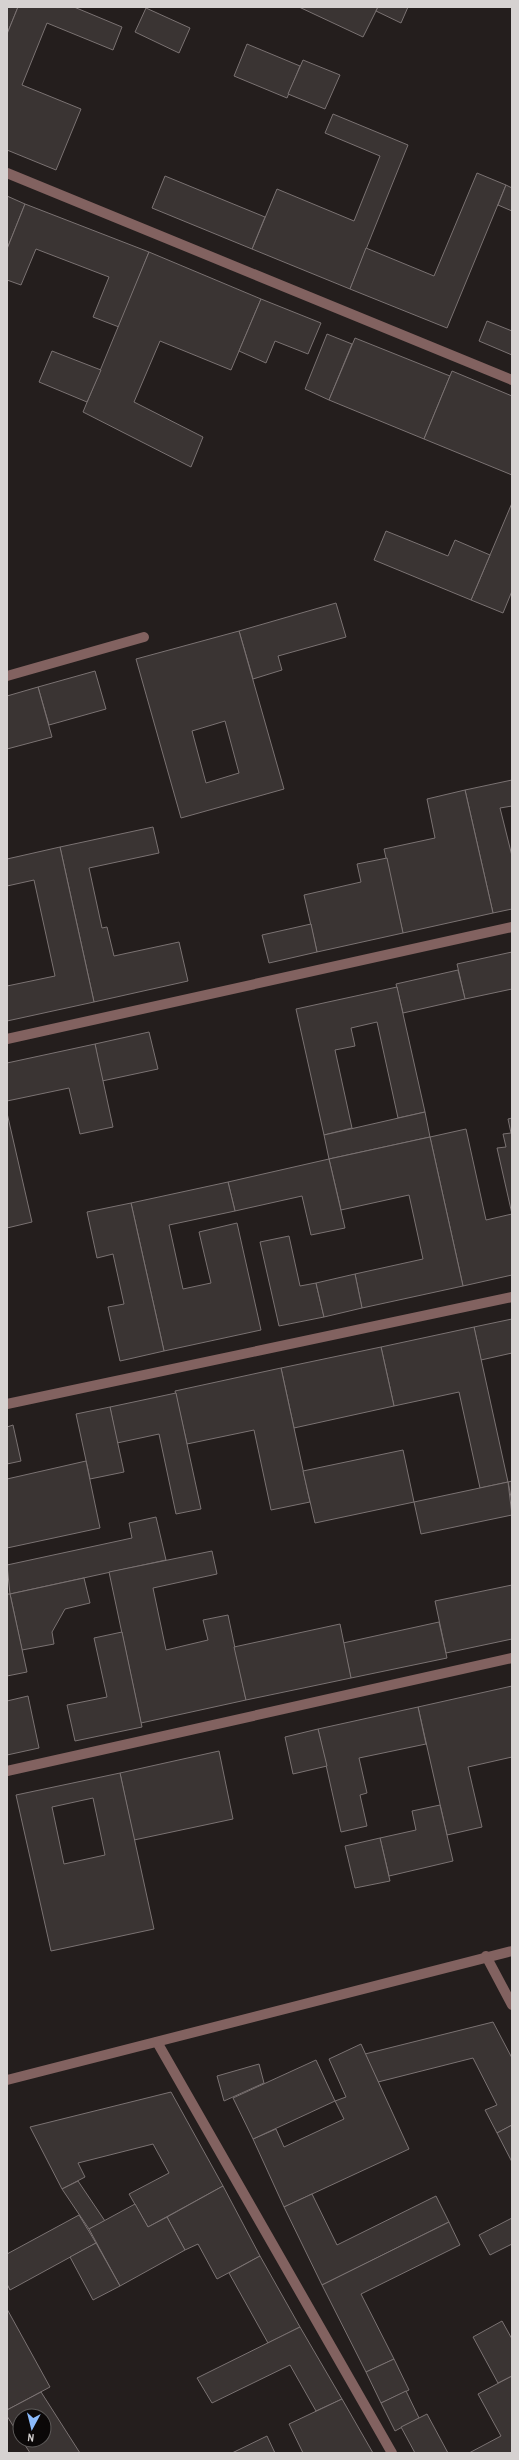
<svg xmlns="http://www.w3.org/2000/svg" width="519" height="2460" font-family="'Archivo Narrow',sans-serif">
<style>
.building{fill:#3a3433;stroke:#7a7272;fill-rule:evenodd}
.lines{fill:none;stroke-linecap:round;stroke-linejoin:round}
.minor{stroke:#826260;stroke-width:10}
</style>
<rect width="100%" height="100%" fill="#241e1d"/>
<g class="building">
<polygon points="7,7 18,7 7,34"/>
<polygon points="18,7 74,7 122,27 113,50 47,23 22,85 81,109 56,170 7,150 7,34"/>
<polygon points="299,7 378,7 363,37"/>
<polygon points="378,7 408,7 401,23 376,11"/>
<polygon points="146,8 190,28 179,53 135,32"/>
<polygon points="247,44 300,66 287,98 234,76"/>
<polygon points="303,60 340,75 325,109 288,94"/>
<polygon points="333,114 408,145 350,289 252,249 277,189 354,221 380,156 325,133"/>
<polygon points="477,173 506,185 447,328 350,289 366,248 434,276"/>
<polygon points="165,176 265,217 252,249 152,208"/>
<polygon points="506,185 512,188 512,211 498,205"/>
<polygon points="7,196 25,204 7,249"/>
<polygon points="25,204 149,252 119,327 93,317 109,277 36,249 21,285 7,280 7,249"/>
<polygon points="149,252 261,299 231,370 160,341 134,402 203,437 191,467 83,412"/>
<polygon points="261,299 321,323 308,354 275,341 266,363 239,351"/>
<polygon points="487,321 512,331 512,355 479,341"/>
<polygon points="327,334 352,344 329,400 305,389"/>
<polygon points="355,338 450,376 424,439 329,400"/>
<polygon points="52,351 101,370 87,402 39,382"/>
<polygon points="452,371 512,396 512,475 424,439"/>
<polygon points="512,503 512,591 503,613 471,600"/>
<polygon points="386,531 448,556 455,540 490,555 471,600 374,560"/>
<polygon points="336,603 346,637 278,656 282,670 253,679 239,631"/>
<path d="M239,631l45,158 -103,29 -45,-159zM225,721l14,52 -33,10 -14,-52z"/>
<polygon points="95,671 106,709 49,725 38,687"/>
<polygon points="38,687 52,737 7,749 7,696"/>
<polygon points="512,780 512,806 500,808 512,856 512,909 493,913 465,790"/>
<polygon points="465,790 493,913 403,933 384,849 435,838 427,799"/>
<polygon points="153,827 159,853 89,868 102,928 107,927 114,956 179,942 188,981 94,1002 60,847"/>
<polygon points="60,847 94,1002 7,1021 7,986 55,976 34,880 7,886 7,859"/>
<polygon points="387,858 403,933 317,952 304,895 361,882 357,864"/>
<polygon points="311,924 317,952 269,963 262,935"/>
<polygon points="512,952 512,989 465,999 457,964"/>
<polygon points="458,970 465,999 403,1013 396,984"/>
<polygon points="397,987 425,1112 398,1118 377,1022 351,1028 355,1046 335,1050 352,1128 324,1135 296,1009"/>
<polygon points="149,1032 158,1069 102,1081 95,1044"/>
<polygon points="95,1044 113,1127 80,1134 69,1088 7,1101 7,1063"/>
<polygon points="425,1112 430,1137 329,1159 324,1135"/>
<polygon points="7,1113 32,1222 7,1228"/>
<polygon points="512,1118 512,1275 463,1286 430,1137 466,1129 486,1220 512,1214 497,1148 506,1147 503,1134 511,1133 508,1119"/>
<polygon points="430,1137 463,1286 362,1308 355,1274 423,1259 409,1195 341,1210 329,1159"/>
<polygon points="329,1159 345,1228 311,1235 302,1196 235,1211 228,1182"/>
<polygon points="228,1182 235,1211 169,1225 183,1289 211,1283 199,1232 237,1223 261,1330 164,1351 131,1203"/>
<polygon points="131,1203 164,1351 120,1361 108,1307 124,1304 113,1254 97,1258 87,1212"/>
<polygon points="289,1236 300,1286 316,1283 324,1317 279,1326 260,1242"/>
<polygon points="355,1274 362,1308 324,1317 316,1283"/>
<polygon points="512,1319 512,1353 481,1360 474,1327"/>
<polygon points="474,1327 508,1482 480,1488 459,1392 394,1406 381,1347"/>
<polygon points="381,1347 394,1406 294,1428 281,1368"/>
<polygon points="281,1368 310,1502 271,1510 254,1430 187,1444 175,1391"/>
<polygon points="176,1393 201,1509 176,1514 159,1434 117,1443 110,1407"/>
<polygon points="110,1407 124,1472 90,1479 76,1414"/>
<polygon points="13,1425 21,1461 7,1464 7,1427"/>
<polygon points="403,1450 414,1502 315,1523 303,1471"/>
<polygon points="86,1461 100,1528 7,1548 7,1479"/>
<polygon points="512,1481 512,1502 508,1482"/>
<polygon points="508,1482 512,1515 421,1534 414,1502"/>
<polygon points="156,1517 166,1560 10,1594 7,1565 132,1538 129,1523"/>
<polygon points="212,1551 217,1574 153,1588 166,1650 208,1640 203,1620 228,1615 246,1700 141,1723 109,1572"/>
<polygon points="84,1578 90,1603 65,1609 52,1632 54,1644 22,1650 10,1594"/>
<polygon points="512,1585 512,1639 446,1653 435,1601"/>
<polygon points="7,1594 10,1594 27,1672 7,1676"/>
<polygon points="439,1622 447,1658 351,1678 343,1643"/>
<polygon points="340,1624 351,1678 246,1700 234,1647"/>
<polygon points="122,1632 142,1727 75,1741 67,1705 107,1697 94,1638"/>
<polygon points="512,1686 512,1757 468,1767 482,1827 447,1835 418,1707"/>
<polygon points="28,1696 39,1748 7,1755 7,1701"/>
<polygon points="418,1707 426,1744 359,1758 367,1793 360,1795 367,1826 341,1832 318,1729"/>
<polygon points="318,1729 327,1766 293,1774 285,1737"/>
<polygon points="219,1751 233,1819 134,1840 120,1773"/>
<path d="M120,1773l34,156 -103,22 -35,-156zM93,1798l12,57 -41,9 -12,-57z"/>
<polygon points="440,1805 453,1861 389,1876 380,1838 416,1830 412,1811"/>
<polygon points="380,1838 390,1881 355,1888 345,1846"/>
<polygon points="493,2022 512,2058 512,2125 497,2133 485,2110 497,2105 473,2058 378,2082 365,2054"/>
<polygon points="361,2044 409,2149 284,2207 253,2139 276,2129 284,2147 344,2119 335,2101 346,2097 329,2059"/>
<polygon points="316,2060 335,2101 253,2139 233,2098"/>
<polygon points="259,2064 264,2083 224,2101 217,2076"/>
<polygon points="171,2092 223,2186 148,2227 129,2194 169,2173 153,2144 78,2163 85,2177 62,2189 30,2127"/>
<polygon points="512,2125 512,2162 497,2133"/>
<polygon points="78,2181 105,2221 89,2229 62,2189"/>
<polygon points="223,2186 260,2256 217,2279 198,2244 185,2250 167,2217"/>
<polygon points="312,2194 337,2245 436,2196 449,2222 322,2285 284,2207"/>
<polygon points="135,2204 148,2227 167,2217 185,2250 120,2286 89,2229"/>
<polygon points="79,2215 96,2243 10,2290 7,2284 7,2254"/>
<polygon points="512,2218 512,2244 490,2255 479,2235"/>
<polygon points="449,2222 460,2245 361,2294 394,2359 366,2372 322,2285"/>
<polygon points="96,2243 120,2286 93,2300 70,2257"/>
<polygon points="260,2256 300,2327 268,2343 229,2273"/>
<polygon points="7,2309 50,2387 7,2410"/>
<polygon points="502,2321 512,2339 512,2376 498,2383 473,2337"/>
<polygon points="300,2327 342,2399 316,2411 290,2365 212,2403 197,2378"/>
<polygon points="394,2359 409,2390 381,2403 366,2372"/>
<polygon points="512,2376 512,2453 469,2453 501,2436 478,2394"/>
<polygon points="406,2391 419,2418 395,2431 381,2403"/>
<polygon points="41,2392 80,2453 30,2453 22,2440 44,2440 44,2416 20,2416 20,2437 7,2416 7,2410"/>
<polygon points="342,2399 373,2453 303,2453 289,2424"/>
<polygon points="427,2414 448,2453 415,2453 401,2427"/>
<polygon points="267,2436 275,2453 232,2453"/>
</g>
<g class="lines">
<g class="minor">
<polyline points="7,173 512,380"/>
<polyline points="7,676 144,637"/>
<polyline points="7,1039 512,927"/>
<polyline points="7,1404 512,1297"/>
<polyline points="7,1771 512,1658"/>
<polyline points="486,1956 512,2005"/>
<polyline points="157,2042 392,2453"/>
<polyline points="7,2080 512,1951"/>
</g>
</g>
<rect width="519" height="2460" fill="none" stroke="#d6d2d1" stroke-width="16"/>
<g transform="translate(32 2428) rotate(187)"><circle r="19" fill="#0b0808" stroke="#5c5958"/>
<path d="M0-3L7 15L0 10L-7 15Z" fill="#8bbafc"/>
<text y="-6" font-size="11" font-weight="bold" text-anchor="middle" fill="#d6d2d1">N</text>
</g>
</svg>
